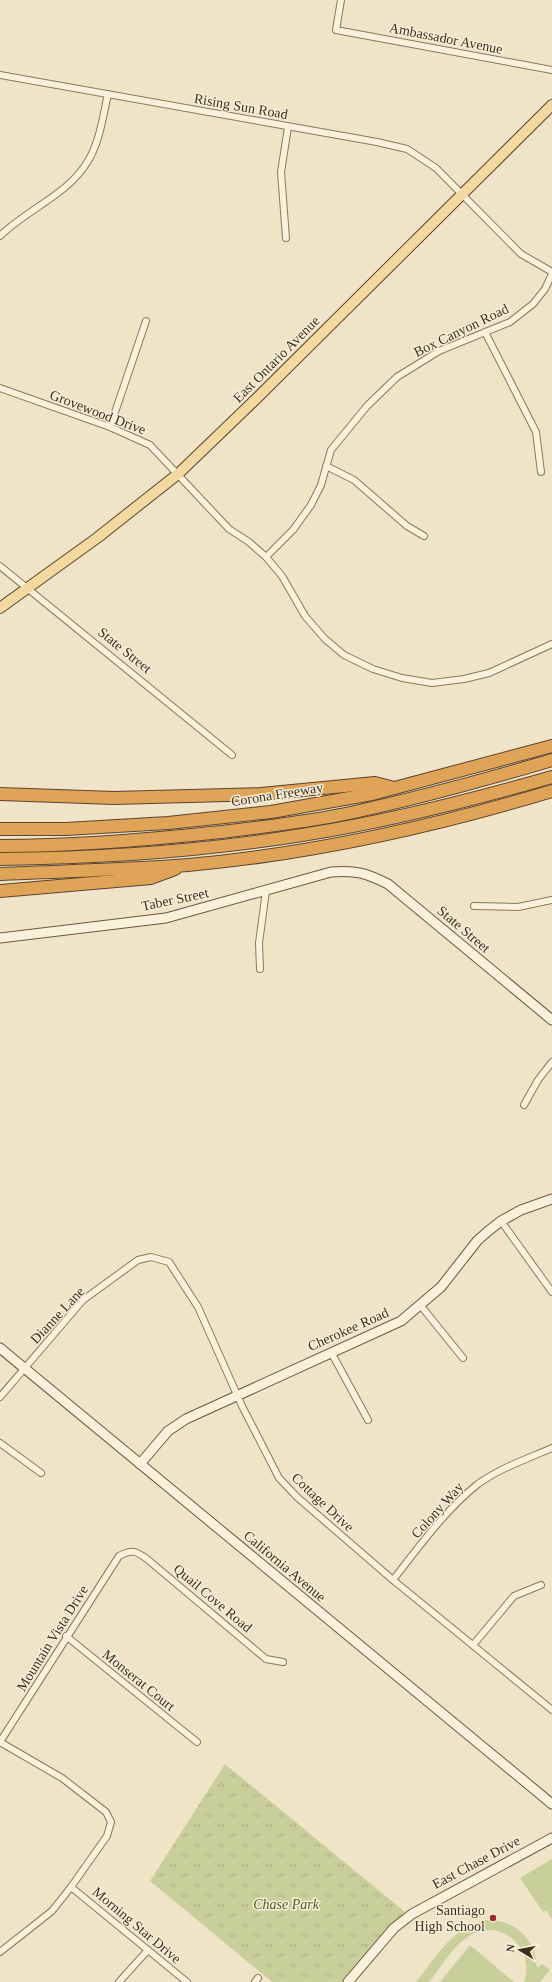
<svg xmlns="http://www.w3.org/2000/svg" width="552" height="1982" font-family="'Times New Roman',serif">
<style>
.grass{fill:url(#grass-tufts)}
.pitch{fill:#c9cf9b}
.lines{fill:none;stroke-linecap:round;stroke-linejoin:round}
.street-casing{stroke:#8d765c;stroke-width:8}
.secondary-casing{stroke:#6f573f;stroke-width:11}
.primary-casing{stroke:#5b4430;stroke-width:12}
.highway-casing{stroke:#5b4430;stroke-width:14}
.street{stroke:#faf1dc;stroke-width:6}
.secondary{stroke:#faf1dc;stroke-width:9}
.primary{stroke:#f3d9a0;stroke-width:10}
.highway{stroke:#e0a458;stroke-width:12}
.poi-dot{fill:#9e2a2b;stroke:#f7eed8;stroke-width:1.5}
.labels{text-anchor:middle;stroke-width:3;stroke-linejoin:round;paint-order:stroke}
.street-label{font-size:14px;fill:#3d2e20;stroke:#f7eed8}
.park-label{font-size:14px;font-style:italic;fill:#4d5a26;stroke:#f7eed8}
.poi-label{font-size:14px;fill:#3d2e20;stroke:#f7eed8;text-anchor:end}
</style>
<defs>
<pattern id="grass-tufts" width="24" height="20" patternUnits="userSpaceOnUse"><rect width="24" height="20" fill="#c9cf9b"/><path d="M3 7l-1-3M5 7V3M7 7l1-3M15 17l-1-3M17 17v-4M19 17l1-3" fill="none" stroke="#aeb285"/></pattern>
</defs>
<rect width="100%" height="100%" fill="#f0e4c8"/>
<polygon class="grass" points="225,1764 405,1912 389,1928 342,1982 272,1982 150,1881"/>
<g class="pitch">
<polygon points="552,1859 552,1919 546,1910 543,1912 520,1878"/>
<path d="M485,1920c30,-1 51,19 52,48l5,-4 8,6 -10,12h-16c12,-33 -23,-66 -55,-46 -16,10 -28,31 -40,46h-13c19,-23 37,-56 69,-62z"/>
<polygon points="470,1945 514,1982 440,1982"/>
</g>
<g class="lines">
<g class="street-casing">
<g id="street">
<polyline points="341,0 336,30 552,70"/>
<polyline points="0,75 377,142 407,149 436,168 521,254 552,272"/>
<path d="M0,236c27,-27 68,-41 88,-75 12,-20 15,-45 20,-67"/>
<polyline points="286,238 281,172 288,127"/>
<polyline points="485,332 536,432 541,472"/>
<polyline points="0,388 110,427 150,445 229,529 249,542 266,557 282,576 305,616 325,639 344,655 373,669 402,678 432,683 464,679 489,673 552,644"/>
<polyline points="110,427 146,321"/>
<polyline points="326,466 354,480 407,526 424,536"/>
<polyline points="266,557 293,530 311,505 321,485 331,450 367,406 397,377 439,351 510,322 533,304 545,289 552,274"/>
<polyline points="0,566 232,755"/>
<polyline points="474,906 518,907 552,900"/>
<polyline points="260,969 259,943 266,891"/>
<polyline points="524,1105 538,1080 552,1062"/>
<polyline points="501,1221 552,1292"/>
<polyline points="421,1306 463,1358"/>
<polyline points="331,1352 368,1420"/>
<polyline points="0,1397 83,1300 138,1260 151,1257 169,1262 198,1307 242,1406 279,1478 297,1497 393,1580 552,1710"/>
<polyline points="0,1443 41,1473"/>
<path d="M393,1580c25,-32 53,-71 85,-96 22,-16 49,-25 74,-36"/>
<polyline points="66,1636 197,1742"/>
<polyline points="473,1645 514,1596 541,1585"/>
<path d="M0,1742l119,-186c13,-7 17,-5 28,3l119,100 17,3"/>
<polyline points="0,1742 62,1778 106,1812 111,1822 107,1836 71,1887 52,1911 0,1952"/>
<polyline points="71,1887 187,1982"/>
<polyline points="119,1982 148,1950"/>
<polyline points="255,1982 258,1978"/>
</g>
</g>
<g class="secondary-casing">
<g id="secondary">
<path d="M0,938l166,-20 165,-46c25,-2 35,1 57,12l164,136"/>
<polyline points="0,1348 552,1804"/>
<polyline points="140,1464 168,1431 186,1419 401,1321 441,1287 477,1241 487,1232 501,1221 521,1210 552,1199"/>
<polyline points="348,1982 394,1928 412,1914 552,1838"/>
</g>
</g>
<g class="primary-casing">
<polyline id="primary" points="0,608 97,538 178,474 258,397 552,105"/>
</g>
<g class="highway-casing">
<g id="highway">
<polyline points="0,794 114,798 261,794 375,783 394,788"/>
<polyline points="0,829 66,829 168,823 271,812 372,794 552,746"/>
<path d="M0,846c74,0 147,-6 221,-14 43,-5 86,-10 129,-19 68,-15 135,-33 202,-53"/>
<path d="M0,859c103,-1 206,-8 308,-25 82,-13 164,-34 244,-57"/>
<path d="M0,874c62,-3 125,-4 188,-9 123,-11 245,-38 364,-74"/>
<polyline points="0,891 151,878 175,869"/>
</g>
</g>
<use href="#street" class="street"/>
<use href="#secondary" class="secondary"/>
<use href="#primary" class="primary"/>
<use href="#highway" class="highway"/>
</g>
<circle class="poi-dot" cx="493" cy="1918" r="4"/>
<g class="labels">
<g class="street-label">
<text transform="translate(446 38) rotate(11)" y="5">Ambassador Avenue</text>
<text transform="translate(241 106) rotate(10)" y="5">Rising Sun Road</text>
<text transform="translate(461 330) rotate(-26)" y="5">Box Canyon Road</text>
<text transform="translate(276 359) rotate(-45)" y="5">East Ontario Avenue</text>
<text transform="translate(98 412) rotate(21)" y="5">Grovewood Drive</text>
<text transform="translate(125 650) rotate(39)" y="5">State Street</text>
<text transform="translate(277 794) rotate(-9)" y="5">Corona Freeway</text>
<text transform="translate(175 899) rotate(-12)" y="5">Taber Street</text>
<text transform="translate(464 929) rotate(40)" y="5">State Street</text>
<text transform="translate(57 1315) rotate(-47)" y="5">Dianne Lane</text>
<text transform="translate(348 1329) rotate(-24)" y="5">Cherokee Road</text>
<text transform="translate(323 1502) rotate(43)" y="5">Cottage Drive</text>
<text transform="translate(437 1510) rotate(-48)" y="5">Colony Way</text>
<text transform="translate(285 1566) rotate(40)" y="5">California Avenue</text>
<text transform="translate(213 1598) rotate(40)" y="5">Quail Cove Road</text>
<text transform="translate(52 1638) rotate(-58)" y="5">Mountain Vista Drive</text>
<text transform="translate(139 1680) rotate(39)" y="5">Monserat Court</text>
<text transform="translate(476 1862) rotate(-28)" y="5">East Chase Drive</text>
<text transform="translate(137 1925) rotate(40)" y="5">Morning Star Drive</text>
</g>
<g class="park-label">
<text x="286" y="1909">Chase Park</text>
</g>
<g class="poi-label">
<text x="485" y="1915">Santiago<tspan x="485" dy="16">High School</tspan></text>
</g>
</g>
<g transform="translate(520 1950) rotate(280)" stroke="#f7eed8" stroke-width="3" paint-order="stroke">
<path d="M0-3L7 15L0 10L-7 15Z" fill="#3d2e20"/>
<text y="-6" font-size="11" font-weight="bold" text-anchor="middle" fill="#3d2e20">N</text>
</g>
</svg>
